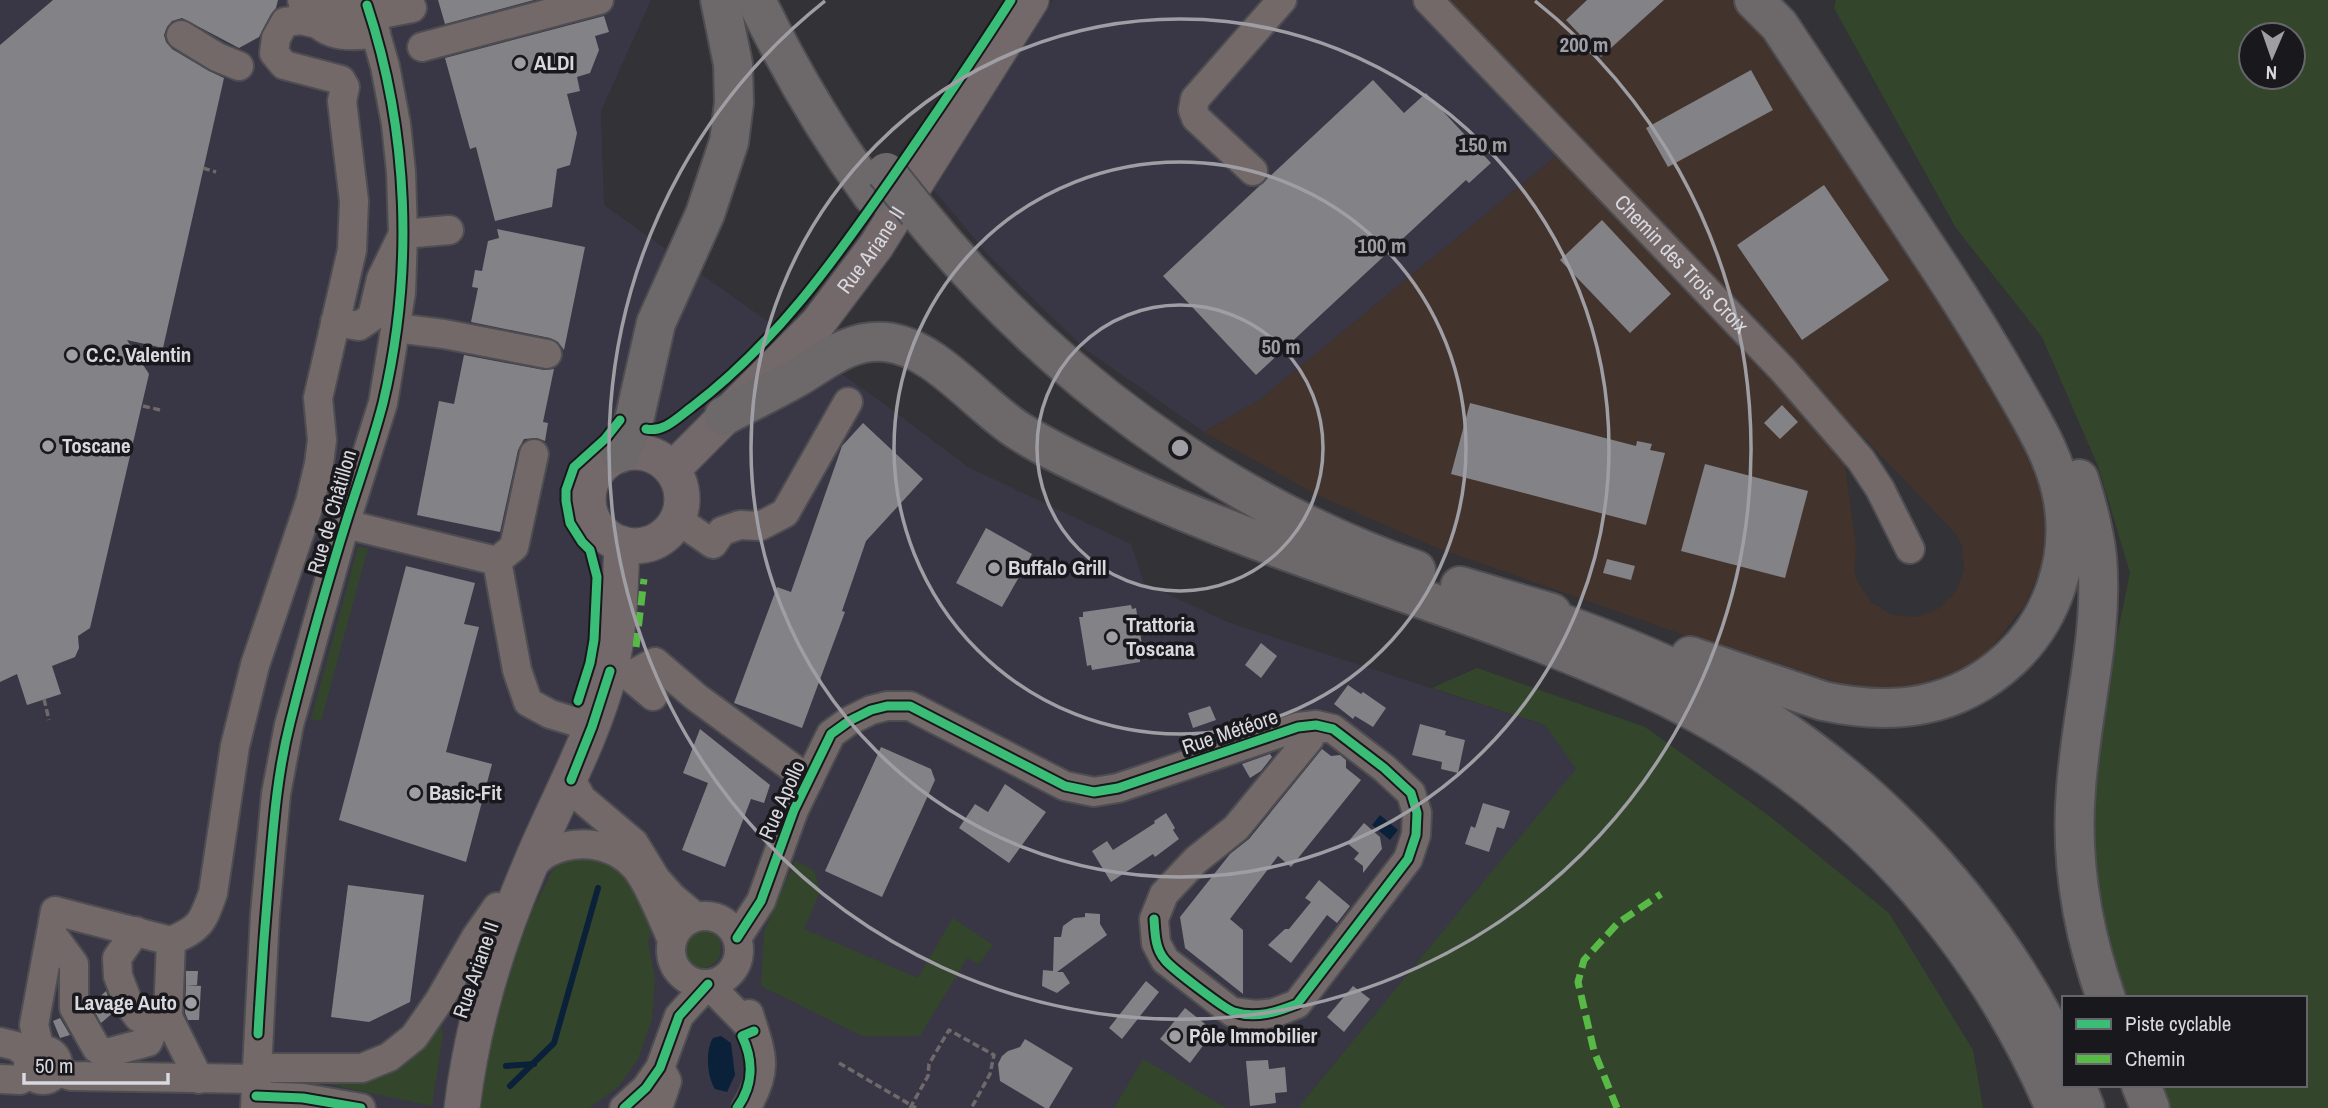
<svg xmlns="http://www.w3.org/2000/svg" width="2328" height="1108" font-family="'Archivo Narrow',sans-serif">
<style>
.built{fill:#393745}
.industrial{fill:#42342c}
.green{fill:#33462b;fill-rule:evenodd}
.water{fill:#0b213a}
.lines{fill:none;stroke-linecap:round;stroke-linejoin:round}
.stream{stroke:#0b213a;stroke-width:6}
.building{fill:#838287}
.minor-casing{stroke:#4e4d51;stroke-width:32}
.major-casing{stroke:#4e4d51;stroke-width:38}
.highway-casing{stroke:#4e4d51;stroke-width:42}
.path{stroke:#6f696a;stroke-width:3.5;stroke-dasharray:7 3.5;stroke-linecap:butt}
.minor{stroke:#736969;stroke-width:28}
.major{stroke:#73696b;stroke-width:35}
.highway{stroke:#6d6869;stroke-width:38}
.highway-bridge-casing{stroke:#4e4d51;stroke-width:42;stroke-linecap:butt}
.highway-bridge{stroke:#6d6869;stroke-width:38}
.quiet{stroke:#58b947;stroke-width:7;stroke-dasharray:14 7;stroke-linecap:butt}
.cycleway-casing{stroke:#19181c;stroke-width:13}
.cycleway{stroke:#3abd76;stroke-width:9}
.ring{fill:none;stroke:#9f9ea4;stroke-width:3.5}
.poi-dot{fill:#9f9ea4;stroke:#19181c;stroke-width:2.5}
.labels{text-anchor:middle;stroke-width:7;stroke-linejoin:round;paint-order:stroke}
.poi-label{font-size:21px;font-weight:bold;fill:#d9d8de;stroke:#19181c;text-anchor:start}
.street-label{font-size:21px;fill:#d9d8de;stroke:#19181c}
.centre{fill:#9f9ea4;stroke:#19181c;stroke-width:3.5}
.ring-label{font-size:21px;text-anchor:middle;font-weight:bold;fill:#9f9ea4;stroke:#19181c;stroke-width:7;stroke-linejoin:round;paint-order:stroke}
</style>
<rect width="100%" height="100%" fill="#323237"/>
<g class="built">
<polygon points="0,0 651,0 601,111 604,205 891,409 968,467 1131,544 1144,583 1230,623 1545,725 1577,769 1298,1108 1227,1108 1143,1060 1114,1108 0,1108"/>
<polygon points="1053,0 1417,0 1560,153 1261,399 1204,432 1085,349 990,257 934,190"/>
</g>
<polygon class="industrial" points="1446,0 1729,0 1749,7 1764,20 1984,373 2028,452 2036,473 2045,514 2046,533 2040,571 2025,605 1982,659 1941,684 1876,693 1789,672 1435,547 1317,495 1204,432 1261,399 1560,153 1843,450 1856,547 1854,571 1858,583 1871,602 1892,615 1916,617 1938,609 1956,592 1964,570 1962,546 1957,535"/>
<g class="green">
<path d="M1836,0h492v1108h-158l-9,-23h144v-87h-178l-24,-62 -9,-59 -3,-57 14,-125 25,-122 -32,-107 -56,-129 -86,-109 -122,-220zM2251,35h42v42h-42z"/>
<polygon points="358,547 368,548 321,721 311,719"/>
<polygon points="1477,668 1645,727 1768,815 1889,913 1973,1050 1983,1108 1298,1108 1576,769 1545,725 1432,688"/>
<path d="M572,855c7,0 16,-1 22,0 37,7 46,45 59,74l-5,13 7,35 -3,42 -14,40 -20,28 -29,21h-116l41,-162 41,-80z"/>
<polygon points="795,861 814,870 820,892 804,929 918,978 953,918 993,945 979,964 967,958 920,1036 862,1036 761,986 764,932"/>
<circle cx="701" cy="948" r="20"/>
<polygon points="439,1015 443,1033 432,1106 328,1084 317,1080"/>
<polygon points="1143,1059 1227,1108 1114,1108"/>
</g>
<g class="water">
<polygon points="1380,815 1398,830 1390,840 1372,825"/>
<path d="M721,1036l10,7 4,32 -8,17 -12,-3c-8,-12 -10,-39 -2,-51z"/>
</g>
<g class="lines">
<g class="stream">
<polyline points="506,1066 534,1064"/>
<polyline points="510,1086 554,1043 598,888"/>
</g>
</g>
<g class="building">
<polygon points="53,0 278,0 276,8 271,14 259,37 239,48 182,18 172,21 167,27 164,35 166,42 172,49 209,71 224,78 163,348 127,340 149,374 90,628 78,636 79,648 75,657 52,666 61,694 27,705 17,674 0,682 0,45"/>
<polygon points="438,0 534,0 445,24"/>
<polygon points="1587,0 1664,0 1601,57 1566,20"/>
<polygon points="604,16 609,32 595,36 599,50 590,73 577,77 580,91 567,94 577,133 570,165 557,169 552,207 495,221 476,147 470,149 445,58"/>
<polygon points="1751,70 1773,110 1668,167 1646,128"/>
<polygon points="1373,80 1404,113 1426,93 1491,163 1469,183 1466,180 1256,375 1163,276"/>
<polygon points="1824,185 1889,280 1802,340 1737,245"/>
<polygon points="1602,220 1671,294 1630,333 1560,260"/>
<polygon points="497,229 585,247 564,350 558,342 550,338 471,322 478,288 472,287 475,270 482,271 488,241 499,238"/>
<polygon points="464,355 544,370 554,369 543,422 548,423 545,441 537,438 524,439 518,450 500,532 417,515 439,401 454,404"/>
<polygon points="1470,403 1636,446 1637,441 1652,444 1650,450 1665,453 1646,525 1451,474"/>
<polygon points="1782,405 1798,422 1780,439 1764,423"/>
<polygon points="863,423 923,479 866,541 842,611 845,612 802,728 734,703 777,587 791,592 842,446"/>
<polygon points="1705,464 1808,491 1785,578 1681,551"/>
<polygon points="986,528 1032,554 1002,607 956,583"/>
<polygon points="1607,559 1635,566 1631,580 1603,573"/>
<polygon points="406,566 475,583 464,624 479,627 446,752 492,764 466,862 339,820"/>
<polygon points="1131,605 1132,609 1136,608 1144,657 1140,658 1140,662 1092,670 1091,665 1087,666 1079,617 1083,617 1083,612"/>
<polygon points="1261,643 1277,656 1261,678 1245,665"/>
<polygon points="1348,685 1361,694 1363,692 1386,708 1373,727 1355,716 1353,719 1334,704"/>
<polygon points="1210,706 1216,720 1193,728 1188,713"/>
<polygon points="1420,724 1446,731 1445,735 1465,740 1458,773 1441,769 1442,762 1412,755"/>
<polygon points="700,729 770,785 764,803 751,799 725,867 682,850 708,783 683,773"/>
<polygon points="881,747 931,769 935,780 882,897 825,871"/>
<polygon points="1322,749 1331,756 1340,755 1346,760 1346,768 1361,780 1291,867 1278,856 1230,919 1243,930 1243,994 1185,948 1180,917 1230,854 1249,839"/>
<polygon points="1270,754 1272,757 1261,771 1250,778 1242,764"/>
<polygon points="1005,784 1046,812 1009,863 959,828 975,804 988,812"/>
<polygon points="1483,803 1510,811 1504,829 1497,827 1489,852 1465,844 1471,826 1475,828"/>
<polygon points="1166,813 1175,828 1173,830 1179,839 1155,857 1153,854 1111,882 1092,851 1107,841 1113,850 1155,823 1154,821"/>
<polygon points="1364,823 1380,837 1382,849 1363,873 1363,866 1354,859 1359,853 1347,843"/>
<polygon points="1319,880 1350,906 1337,923 1327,915 1291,963 1268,945 1285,929 1289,929 1311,902 1305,898"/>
<polygon points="348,885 424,895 410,1002 369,1022 331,1017"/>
<polygon points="1085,913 1100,914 1100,924 1107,935 1057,972 1063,972 1070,983 1057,993 1042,986 1043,970 1053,971 1054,937 1061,937 1063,926 1074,918 1085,917"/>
<polygon points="186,971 198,971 197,985 186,985"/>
<polygon points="1146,981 1159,992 1122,1039 1109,1028"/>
<polygon points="186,985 201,986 199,1020 188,1020 185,1013"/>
<polygon points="1353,986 1370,999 1344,1032 1327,1017"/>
<polygon points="106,991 114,1012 101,1023 91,1005"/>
<polygon points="1185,1008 1214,1031 1190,1063 1160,1039"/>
<polygon points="60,1018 70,1035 60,1038 53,1021"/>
<polygon points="1025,1039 1073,1068 1049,1108 1045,1108 1000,1081 998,1064 1002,1056 1008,1051 1020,1047"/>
<polygon points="1268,1060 1269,1069 1285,1067 1287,1092 1275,1093 1276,1103 1250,1106 1246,1061"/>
</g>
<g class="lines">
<g class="minor-casing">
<g id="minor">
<path d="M302,0c15,36 40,39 74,33"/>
<path id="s1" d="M1428,0l355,370 78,90 19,29 30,60"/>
<path d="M303,4c26,13 38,9 64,1"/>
<polyline points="371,16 412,8"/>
<polyline points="181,35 217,57 239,66"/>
<polyline points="422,47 599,0"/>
<polyline points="1253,171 1196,118 1193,110 1195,99 1282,0"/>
<polyline points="335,322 359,326 372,317 381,279 403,234 449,230"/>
<polyline points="396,328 444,334 547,354"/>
<polyline points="678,520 713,544 722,531 740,525 760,526 785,513 848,402"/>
<polyline points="345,524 497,561 517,670 528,702 550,714 592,727"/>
<polyline points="497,561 514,547 534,454"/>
<polyline points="613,671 629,676 653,696"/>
<polyline points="629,676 655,662 696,697 809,780"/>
<polyline points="571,780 582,799 634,843 656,879 672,897 696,917"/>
<path d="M527,871c6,-6 13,-14 20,-18 30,-15 67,-11 89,15 13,16 27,52 36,72"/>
<circle cx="705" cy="950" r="34"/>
<polyline points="136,931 117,958 118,976 129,1005 139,1018 152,1023"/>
<polyline points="52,934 74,964 74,1008 97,1049 107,1053 148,1042 152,1033 152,1023 168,1017"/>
<polyline points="737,938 761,901 794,810 831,734 849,721 871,710 887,706 910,706 1065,786 1094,792 1118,788 1298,727 1316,725 1333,729 1384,768 1411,793 1417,813 1416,835 1408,859 1297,1004 1274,1013 1256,1015 1232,1012 1165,960 1156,943 1154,919 1164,894 1196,860 1236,828 1309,739 1316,725"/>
<path d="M171,941c29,-13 31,-17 42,-48l22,-147 20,-81 55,-163 9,-38 3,-24 -4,-42 34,-148 2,-49 -12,-100 3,-14 -4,-7 -57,-15 -10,-12 2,-15 9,-16 16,-2 17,4"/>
<polyline points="0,1042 16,1046 31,1057"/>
<circle cx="43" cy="1065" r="15"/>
<polyline points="40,1050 34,1025 55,911 171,941 168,1017 199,1079"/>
<polyline points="257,1068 362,1068 389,1057 414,1037 439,1001 476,937 497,907"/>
<polyline points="57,1071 71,1076 257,1079"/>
<polyline points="0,1079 20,1080 30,1074"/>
<polyline points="256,1096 303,1098 361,1108"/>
<polyline points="255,1108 265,914 276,794 289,725 345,524 383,403 401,293 403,234 401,172 396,124 385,66 366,0"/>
<polyline points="624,1108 646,1088 660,1068 679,1016 708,984 754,1031"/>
<polyline points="658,1108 667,1081 660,1068"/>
<path d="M746,1108c23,-38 16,-53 3,-94"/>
</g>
</g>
<g class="major-casing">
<g id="major">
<circle cx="635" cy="499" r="47"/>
<path id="s2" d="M673,469l145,-146 58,-77 155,-246"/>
<path d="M462,1108c10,-83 34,-163 67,-240 27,-66 63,-127 81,-197 10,-41 10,-84 12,-127"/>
</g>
</g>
<g class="highway-casing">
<g id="highway">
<path d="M756,0c33,69 71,133 116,195"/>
<path d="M918,212c130,161 302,289 498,358"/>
<path d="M724,416c24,-13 49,-25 72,-38 29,-17 53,-39 89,-36 49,4 93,63 134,89 34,22 72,38 109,56 165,76 343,120 509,196 191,86 335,232 418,425"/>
<polyline points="620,453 633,425 656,323 705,214 729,142 734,103 733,64 720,0"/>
<path d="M2079,479c8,25 15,51 18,78 7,77 -16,155 -21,232 -6,72 6,141 30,209"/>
<polyline points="1460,586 1552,613"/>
<path d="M1525,610c53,19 106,38 158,63 166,79 302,220 381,385"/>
<path d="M1690,656l133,45c70,15 133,8 187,-42 43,-40 63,-101 53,-159 -7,-42 -30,-78 -51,-115 -23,-40 -47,-79 -72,-117 -54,-81 -107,-162 -161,-243l-25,-25"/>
<polyline points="2076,1085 2085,1108"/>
<polyline points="2141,1085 2150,1108"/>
</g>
</g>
<g class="path">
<polyline points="203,168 216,172"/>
<polyline points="143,406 160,410"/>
<polyline points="44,699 49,720"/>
<polyline points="839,1063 916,1108"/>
<polyline points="910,1108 928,1076 929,1064 949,1030 994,1055 990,1074 972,1107"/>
</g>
<use href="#minor" class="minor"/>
<use href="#major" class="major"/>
<use href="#highway" class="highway"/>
<g class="highway-bridge-casing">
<polyline id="highway-bridge" points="886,172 918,212"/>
</g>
<use href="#highway-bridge" class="highway-bridge"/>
<g class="quiet">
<polyline points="636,647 644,579"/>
<polyline points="1617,1108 1594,1051 1578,982 1584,960 1618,923 1661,894"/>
</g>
<g class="cycleway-casing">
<g id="cycleway">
<path d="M646,429c18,4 32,-12 46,-22 83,-63 142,-146 201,-231 40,-58 80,-116 118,-176"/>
<polyline points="578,701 590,663 594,640 597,577 590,550 582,542 570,523 566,501 566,490 574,467 605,439 620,420"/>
<polyline points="571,780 592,727 610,671"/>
<path d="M737,938l24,-37 33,-91 37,-76 18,-13 22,-11 16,-4h23l155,80 29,6 24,-4 180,-61 18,-2 17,4 51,39 27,25 6,20 -1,22 -8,24 -111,145c-20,8 -41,15 -63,8 -8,-2 -63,-44 -69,-52 -10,-11 -10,-27 -11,-41"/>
<path d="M258,1034c3,-57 7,-113 12,-169 4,-48 8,-95 20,-142 17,-68 36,-137 57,-204 12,-38 26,-77 36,-116 31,-131 26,-271 -16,-398"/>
<polyline points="256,1096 303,1098 361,1108"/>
<polyline points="624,1108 646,1088 660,1068 679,1016 708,984"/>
<path d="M737,1108c16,-22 17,-47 5,-72l12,-5"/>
</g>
</g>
<use href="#cycleway" class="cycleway"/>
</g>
<g class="ring">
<circle cx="1180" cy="448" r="143"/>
<circle cx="1180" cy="448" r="286"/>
<circle cx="1180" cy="448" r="429"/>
<path d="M1535 1A571 571 0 1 1 825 1"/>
</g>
<g class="poi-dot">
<circle cx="520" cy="63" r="7"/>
<circle cx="72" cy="355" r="7"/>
<circle cx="48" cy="446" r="7"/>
<circle cx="994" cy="568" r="7"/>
<circle cx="1112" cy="637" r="7"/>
<circle cx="415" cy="793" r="7"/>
<circle cx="191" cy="1003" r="7"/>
<circle cx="1175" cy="1036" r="7"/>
</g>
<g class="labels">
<g class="poi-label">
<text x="534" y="70">ALDI</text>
<text x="86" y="362">C.C. Valentin</text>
<text x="62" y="453">Toscane</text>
<text x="1008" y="575">Buffalo Grill</text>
<text x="1126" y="632">Trattoria<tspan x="1126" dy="24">Toscana</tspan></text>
<text x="429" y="800">Basic-Fit</text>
<text x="177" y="1010" text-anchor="end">Lavage Auto</text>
<text x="1189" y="1043">Pôle Immobilier</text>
</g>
<g class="street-label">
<text dy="7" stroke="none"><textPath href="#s2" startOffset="296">Rue Ariane II</textPath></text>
<text dy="7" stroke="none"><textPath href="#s1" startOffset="366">Chemin des Trois Croix</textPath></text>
<text transform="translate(332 512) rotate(-74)" y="7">Rue de Châtillon</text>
<text transform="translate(1230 732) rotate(-19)" y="7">Rue Météore</text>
<text transform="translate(782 800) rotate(-66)" y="7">Rue Apollo</text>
<text transform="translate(476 970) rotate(-71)" y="7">Rue Ariane II</text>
</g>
</g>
<circle cx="1180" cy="448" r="10" class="centre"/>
<g class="ring-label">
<text x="1584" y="52">200 m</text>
<text x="1483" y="152">150 m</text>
<text x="1382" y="253">100 m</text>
<text x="1281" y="354">50 m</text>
</g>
<rect x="2062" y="996" width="245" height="91" fill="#19181c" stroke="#66656a" stroke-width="2"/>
<rect x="2076" y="1019" width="35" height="10" fill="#3abd76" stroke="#66656a" stroke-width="2"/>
<text x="2125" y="1031" font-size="21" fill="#d9d8de">Piste cyclable</text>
<rect x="2076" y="1054" width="35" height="10" fill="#58b947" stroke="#66656a" stroke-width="2"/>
<text x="2125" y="1066" font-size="21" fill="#d9d8de">Chemin</text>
<g transform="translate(2272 56) rotate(182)"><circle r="33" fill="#19181c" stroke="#66656a" stroke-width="2"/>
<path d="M0-5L12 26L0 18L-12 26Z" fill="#9f9ea4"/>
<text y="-10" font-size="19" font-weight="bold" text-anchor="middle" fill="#d9d8de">N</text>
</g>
<path d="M24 1073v10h144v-10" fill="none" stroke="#d9d8de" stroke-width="3.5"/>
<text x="35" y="1073" font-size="21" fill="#d9d8de" stroke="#19181c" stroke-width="5" paint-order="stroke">50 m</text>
</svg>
